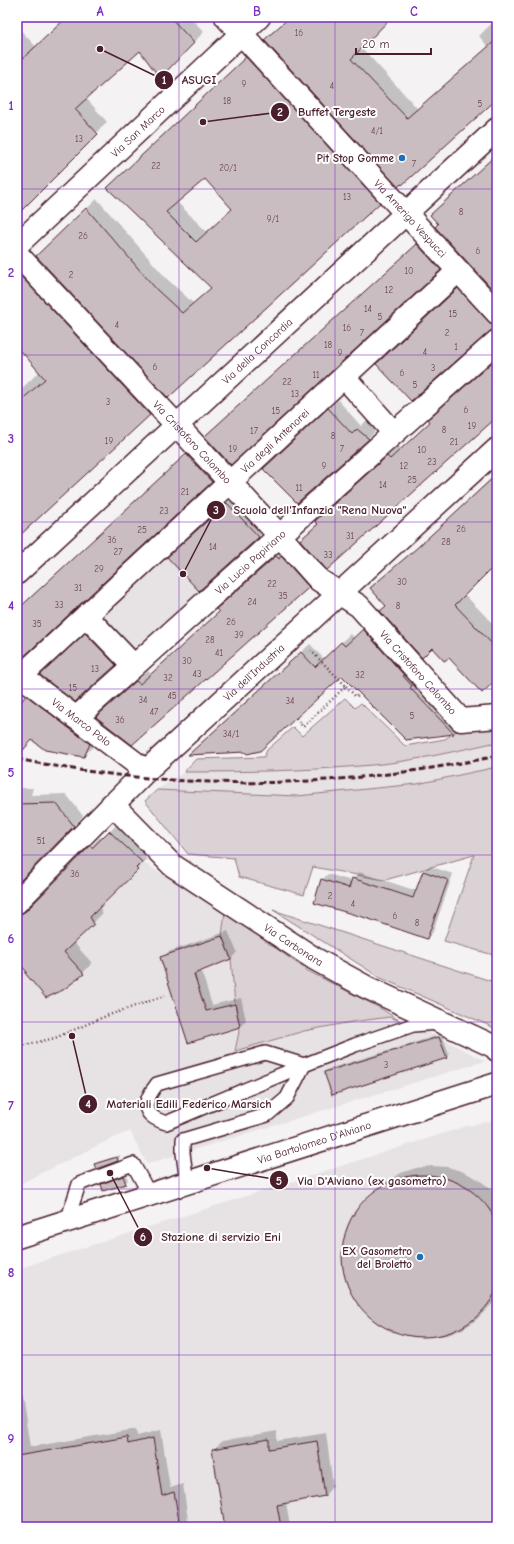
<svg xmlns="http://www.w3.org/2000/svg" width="514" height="1544" font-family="'Comic Neue',sans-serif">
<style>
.built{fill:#e7e2e3}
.green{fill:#dbd2d5;stroke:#927880}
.shadow{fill:#0003;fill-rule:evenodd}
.building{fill:#cabdc1;stroke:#4a1f2b;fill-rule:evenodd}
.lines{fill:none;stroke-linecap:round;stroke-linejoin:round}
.lane-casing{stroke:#4a1f2b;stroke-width:16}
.street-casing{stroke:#4a1f2b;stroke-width:25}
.secondary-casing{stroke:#4a1f2b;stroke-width:25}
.primary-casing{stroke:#4a1f2b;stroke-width:25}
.path{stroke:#4a1f2b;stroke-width:2.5;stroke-dasharray:1 3;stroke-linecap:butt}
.lane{stroke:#fff;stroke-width:13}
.street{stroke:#fff;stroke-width:22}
.secondary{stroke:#fff;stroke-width:22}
.primary{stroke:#fff;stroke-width:22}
.rail{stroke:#4a1f2b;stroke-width:3;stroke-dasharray:6 3;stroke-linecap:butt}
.grid{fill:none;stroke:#7b2cbf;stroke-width:1;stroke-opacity:0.55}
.poi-dot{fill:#1f6fb2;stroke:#fff;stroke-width:1.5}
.labels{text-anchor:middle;stroke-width:4;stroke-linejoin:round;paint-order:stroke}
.number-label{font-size:9px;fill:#6a4650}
.street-label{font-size:11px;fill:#4a1f2b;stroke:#fff}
.poi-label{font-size:11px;font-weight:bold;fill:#4a1f2b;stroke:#fff;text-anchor:end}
.leader{fill:none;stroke:#4a1f2b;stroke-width:1.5}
.callout-dot{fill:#4a1f2b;stroke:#fff;stroke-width:1.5}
.mark-label{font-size:12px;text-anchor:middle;font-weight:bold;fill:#fff}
.callout-label{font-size:12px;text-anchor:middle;font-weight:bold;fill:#4a1f2b;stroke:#fff;stroke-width:4;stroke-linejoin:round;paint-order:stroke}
.neatline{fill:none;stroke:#7b2cbf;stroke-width:1.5}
.grid-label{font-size:13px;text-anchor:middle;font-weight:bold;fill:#7b2cbf}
</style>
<rect width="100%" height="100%" fill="#f4f2f2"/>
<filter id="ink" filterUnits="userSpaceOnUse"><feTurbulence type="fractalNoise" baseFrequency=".025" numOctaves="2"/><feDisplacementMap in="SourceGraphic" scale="8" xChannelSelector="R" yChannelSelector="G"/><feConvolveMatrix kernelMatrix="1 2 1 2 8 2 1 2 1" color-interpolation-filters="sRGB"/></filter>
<g filter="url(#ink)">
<g class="built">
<polygon points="222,498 264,543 138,659 96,612"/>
<polygon points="497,742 497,767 417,784 297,796 157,790 184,772 249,772 361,766 446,754"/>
<polygon points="109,831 142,862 225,912 222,936 231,959 235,1004 240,1027 235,1051 304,1031 351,1022 390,1017 413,1025 439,1037 485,1061 147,1164 130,1131 111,1139 17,1185 17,923"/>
<polygon points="497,1120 497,1527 17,1527 17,1269 467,1126"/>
</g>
<g class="green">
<path d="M345,698l10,10 6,-5 44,43 40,-7 13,-9 39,-5v17c-45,10 -91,21 -137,24 -59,5 -117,6 -176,6l12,-13 68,-2 3,-7 26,-23 9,9z"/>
<polygon points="497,767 497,956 444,941 474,855 385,880 313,867 304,895 239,877 234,858 188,854 145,801 157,790 297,796 417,784"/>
<polygon points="273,910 497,983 497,1029 381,978"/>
<polygon points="225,912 308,971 380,1008 402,1022 390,1017 351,1022 304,1031 235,1051 240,1027 235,1004 231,959 222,936"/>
</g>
<g class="shadow">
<polygon points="68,17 190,17 204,32 160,76 140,50 86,98 107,122 22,208 17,209 17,26 36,47"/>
<polygon points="290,17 391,17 361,47 418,109 488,47 479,36 497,18 497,98 403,184"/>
<path d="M257,47l133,145 -222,204 -114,-156 43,-41 70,80 26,24 18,-15 -92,-110zM205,178l28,31 -26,23 -30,-30z"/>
<polygon points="428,234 451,259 440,269 217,427"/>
<polygon points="27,265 159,404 17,537 17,393 42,369 21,346 17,350 17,275"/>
<polygon points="469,279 497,310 497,328 388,353"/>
<polygon points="497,358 497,416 301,540 318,523 327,511 398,446 401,449 431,421 440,409"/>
<polygon points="338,400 361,426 366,421 376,430 368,439 273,460"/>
<polygon points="198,444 222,470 19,659 17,658 17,610"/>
<polygon points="497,473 497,562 464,594 497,628 497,683 432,646 387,606 371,588 430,537"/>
<polygon points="236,495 267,528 258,537 177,549"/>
<polygon points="287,546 317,579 306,590 108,707 148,671 151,674 220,612 228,599"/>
<polygon points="372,621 462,724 454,733 406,739 342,675 246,751 198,747 310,644 324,659 350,634 355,638"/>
<polygon points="92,628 121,659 115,665 48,669"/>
<polygon points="36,686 100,734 94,746 83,756 32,739 17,742 17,698 22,702"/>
<polygon points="17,788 33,788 31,795 66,794 83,816 17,883"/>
<polygon points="119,822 151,852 145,858 147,859 99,907 103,913 73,942 92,963 83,973 63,989 28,972 17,960 17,901 23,905 30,905 36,902 100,837 102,840"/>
<polygon points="429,866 453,874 433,932 427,938 322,880 328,874 352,881 359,872 417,891 423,872"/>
<polygon points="228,931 237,952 231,959 201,970 212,1005 241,998 246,1020 240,1027 189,1042 162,958 168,952"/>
<polygon points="442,1034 449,1054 446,1057 326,1072 328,1069"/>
<polygon points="120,1155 120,1157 118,1160 95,1165 98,1162"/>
<polygon points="432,1166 448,1167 464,1172 478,1179 491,1189 497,1197 497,1299 476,1320 463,1329 448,1335 432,1337 415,1337 400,1333 385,1327 372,1318 361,1306 352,1292 346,1277 344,1261 345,1245 349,1229 356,1215 366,1202 387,1181 401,1173 416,1168"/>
<polygon points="126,1174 128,1180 125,1183 102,1185 105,1182"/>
<polygon points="17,1365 30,1447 136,1429 137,1436 161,1430 170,1488 183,1484 189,1527 17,1527"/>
<polygon points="277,1431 277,1441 326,1433 333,1486 325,1495 286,1502 290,1527 226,1527 213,1450 222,1441"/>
</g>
<g class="building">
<polygon points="67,17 170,17 194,43 160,78 140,51 75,109 98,134 17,215 17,64"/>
<polygon points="290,17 392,17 351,59 407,118 497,39 497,99 402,185 401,184 398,187 264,40"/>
<path d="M246,57l134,146 -212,195 -132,-142 50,-48 71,82 25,23 29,-25 -104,-100zM205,179l27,30 -36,33 -30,-30z"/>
<polygon points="497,154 497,294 435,227 438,224 430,215"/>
<polygon points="417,244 441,270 231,465 205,437 206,435"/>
<polygon points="18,273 150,415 17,538 17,404 45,379 22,352 17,352"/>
<polygon points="458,288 488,321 493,325 497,325 497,329 489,332 411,401 376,364"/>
<polygon points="497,358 497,417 327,570 300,540 318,524 315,521 387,456 390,459 430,422 428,419"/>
<polygon points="328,408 352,434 357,429 369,439 297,503 263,469"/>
<polygon points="186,454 212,482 19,661 17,659 17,610"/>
<polygon points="497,474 497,563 455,605 497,649 497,679 482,693 449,658 444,661 432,648 422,658 380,611 386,606 370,588 418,547"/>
<polygon points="227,503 259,537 199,591 167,557"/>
<polygon points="276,556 279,559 281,556 309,587 306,590 132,745 96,717 136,681 140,684 219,612 216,609"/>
<polygon points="363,629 404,675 403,676 412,686 410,688 454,734 406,740 342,676 260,751 247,754 245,752 188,755 301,652 315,667 341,642 345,646"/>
<polygon points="85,633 116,665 75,702 40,675"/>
<polygon points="26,695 90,744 84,757 45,750 32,740 17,757 17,708"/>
<polygon points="56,803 74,826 17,884 17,804"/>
<polygon points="109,831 142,862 136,868 138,870 90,917 94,924 64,952 84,974 63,990 46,998 25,973 27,972 17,961 17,914 21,914 26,911 90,846 92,848"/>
<polygon points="423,871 448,880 427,939 366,918 314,903 321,879 349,888 352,878 413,898"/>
<polygon points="222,936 231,959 194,974 206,1011 235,1004 240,1027 188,1043 160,957"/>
<polygon points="439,1037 447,1058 332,1095 324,1072"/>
<polygon points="117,1157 118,1161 96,1169 94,1164"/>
<circle cx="423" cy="1256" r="81"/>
<polygon points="123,1176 126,1184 103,1191 101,1184"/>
<polygon points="127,1437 128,1444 153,1438 162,1496 174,1492 180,1527 17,1527 17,1456"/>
<polygon points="269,1439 269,1449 317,1441 325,1496 277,1505 281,1527 225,1527 212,1449"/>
</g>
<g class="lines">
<g class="lane-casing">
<g id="lane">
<path d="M187,1183l-4,-30v-13l84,-25 20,-17 17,-33 -39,-12 -108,31c-15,19 -16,31 9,39l138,-58 51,-20 58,-20 25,-2"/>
<polyline points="67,1221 79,1184 133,1164 150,1195"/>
</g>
</g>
<g class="street-casing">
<g id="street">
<path id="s1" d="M226,17l271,296"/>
<path id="s2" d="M17,254l263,282 39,44 40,26 102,114 36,-3"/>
<polyline points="345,378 394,433"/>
<path id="s3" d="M17,573l480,-444"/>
<polyline points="86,616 134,666"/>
<path id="s4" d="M17,673l129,98"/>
<path id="s5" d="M21,676l437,-405"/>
<path id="s6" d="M76,718l421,-377"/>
<path id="s7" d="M112,804l60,61 143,94 51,28 129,60 2,3"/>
<path id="s8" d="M17,902l129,-131 351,-322"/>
</g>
</g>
<g class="secondary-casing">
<g id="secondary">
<path id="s9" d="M17,245l242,-228"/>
</g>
</g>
<g class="primary-casing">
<g id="primary">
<path id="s10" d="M17,1237l480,-153"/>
</g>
</g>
<g class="path">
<polyline points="346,686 356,697 359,694"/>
<polyline points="296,718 303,727 346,686 311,651"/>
<polyline points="17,1047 55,1038 106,1016 167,995"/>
</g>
<use href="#lane" class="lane"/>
<use href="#street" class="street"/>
<use href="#secondary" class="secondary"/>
<use href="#primary" class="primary"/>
<path class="rail" d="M17,759c164,33 317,31 480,-3"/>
</g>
</g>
<path class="grid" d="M179,17v1510M335,17v1510M17,189h480M17,355h480M17,522h480M17,689h480M17,855h480M17,1022h480M17,1189h480M17,1355h480"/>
<g class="poi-dot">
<circle cx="402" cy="158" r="4"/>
<circle cx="420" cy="1257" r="4"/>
</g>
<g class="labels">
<g class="number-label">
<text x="299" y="36">16</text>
<text x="244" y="87">9</text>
<text x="332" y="89">4</text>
<text x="227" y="104">18</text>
<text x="480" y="107">5</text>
<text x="377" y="134">4/1</text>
<text x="79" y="142">13</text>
<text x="414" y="167">7</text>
<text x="156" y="169">22</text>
<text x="228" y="171">20/1</text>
<text x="347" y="200">13</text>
<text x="461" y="215">8</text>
<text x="273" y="222">9/1</text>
<text x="83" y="239">26</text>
<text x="478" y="254">6</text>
<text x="409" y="274">10</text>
<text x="71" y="278">2</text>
<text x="389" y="293">12</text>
<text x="368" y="312">14</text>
<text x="453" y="317">15</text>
<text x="380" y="320">5</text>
<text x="117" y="328">4</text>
<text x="347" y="331">16</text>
<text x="362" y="336">7</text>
<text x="447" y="336">2</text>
<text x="328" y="348">18</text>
<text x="456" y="350">1</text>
<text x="425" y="355">4</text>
<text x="340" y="356">9</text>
<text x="155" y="370">6</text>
<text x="433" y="371">3</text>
<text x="402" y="376">6</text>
<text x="316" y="378">11</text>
<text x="287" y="385">22</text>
<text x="415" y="388">5</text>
<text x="295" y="397">13</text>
<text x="108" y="405">3</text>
<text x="466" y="413">6</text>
<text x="276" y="414">15</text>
<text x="472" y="429">19</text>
<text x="444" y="433">8</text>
<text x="254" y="434">17</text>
<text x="333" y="439">8</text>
<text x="109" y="444">19</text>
<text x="454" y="445">21</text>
<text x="233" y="452">19</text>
<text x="342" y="452">7</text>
<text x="422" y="453">10</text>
<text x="432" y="465">23</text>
<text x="324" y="469">9</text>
<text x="404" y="469">12</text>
<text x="412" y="483">25</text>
<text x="383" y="488">14</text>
<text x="299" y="491">11</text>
<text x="185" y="495">21</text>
<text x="164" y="514">23</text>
<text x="461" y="532">26</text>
<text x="142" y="533">25</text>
<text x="350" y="539">31</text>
<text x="112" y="543">36</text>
<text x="446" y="545">28</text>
<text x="213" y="550">14</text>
<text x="118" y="555">27</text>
<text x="328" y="558">33</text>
<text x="99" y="572">29</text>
<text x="402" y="585">30</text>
<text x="272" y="587">22</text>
<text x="78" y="591">31</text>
<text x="283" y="599">35</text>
<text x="252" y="605">24</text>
<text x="59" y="608">33</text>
<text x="398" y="609">8</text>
<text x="231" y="625">26</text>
<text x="37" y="627">35</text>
<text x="239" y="638">39</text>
<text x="210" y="643">28</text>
<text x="219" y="656">41</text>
<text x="187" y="664">30</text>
<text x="95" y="672">13</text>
<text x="197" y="677">43</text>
<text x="360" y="678">32</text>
<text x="168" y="681">32</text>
<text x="73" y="691">15</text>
<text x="172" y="699">45</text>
<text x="143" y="703">34</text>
<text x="290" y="704">34</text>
<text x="154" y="715">47</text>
<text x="412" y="719">5</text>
<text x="120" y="723">36</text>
<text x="231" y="737">34/1</text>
<text x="41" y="844">51</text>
<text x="75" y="877">36</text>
<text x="330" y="899">2</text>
<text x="353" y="907">4</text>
<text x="395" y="919">6</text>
<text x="417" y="926">8</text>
<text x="386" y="1068">3</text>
</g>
<g class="street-label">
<text dy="4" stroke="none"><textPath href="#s9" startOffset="166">Via San Marco</textPath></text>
<text dy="4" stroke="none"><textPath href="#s1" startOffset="273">Via Amerigo Vespucci</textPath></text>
<text dy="4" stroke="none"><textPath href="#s3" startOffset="327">Via della Concordia</textPath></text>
<text dy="4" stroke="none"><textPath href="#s5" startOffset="346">Via degli Antenorei</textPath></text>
<text dy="4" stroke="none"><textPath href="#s2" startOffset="257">Via Cristoforo Colombo</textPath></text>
<text dy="4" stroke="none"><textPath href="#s6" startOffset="234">Via Lucio Papiriano</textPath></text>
<text dy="4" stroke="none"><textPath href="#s8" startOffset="330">Via dell'Industria</textPath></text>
<text dy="4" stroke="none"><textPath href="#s2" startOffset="581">Via Cristoforo Colombo</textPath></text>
<text dy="4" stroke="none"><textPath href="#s4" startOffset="81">Via Marco Polo</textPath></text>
<text dy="4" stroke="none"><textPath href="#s7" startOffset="231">Via Carbonara</textPath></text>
<text dy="4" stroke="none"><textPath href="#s10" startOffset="312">Via Bartolomeo D'Alviano</textPath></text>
</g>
<g class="poi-label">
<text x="394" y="162">Pit Stop Gomme</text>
<text x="412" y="1255">EX Gasometro<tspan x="412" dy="13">del Broletto</tspan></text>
</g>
</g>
<path class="leader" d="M100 49L164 80M203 122L280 112M183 574L216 510M72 1036L88 1104M207 1168L279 1180M110 1173L143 1237"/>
<g class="callout-dot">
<circle cx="100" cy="49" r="4"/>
<circle cx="203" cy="122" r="4"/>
<circle cx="183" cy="574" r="4"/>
<circle cx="72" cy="1036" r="4"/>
<circle cx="207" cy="1168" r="4"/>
<circle cx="110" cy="1173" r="4"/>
<circle cx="164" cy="80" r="10"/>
<circle cx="280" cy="112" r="10"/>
<circle cx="216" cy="510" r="10"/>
<circle cx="88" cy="1104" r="10"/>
<circle cx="279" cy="1180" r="10"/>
<circle cx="143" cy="1237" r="10"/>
</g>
<g class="mark-label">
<text x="164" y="84">1</text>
<text x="280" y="116">2</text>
<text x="216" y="514">3</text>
<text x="88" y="1108">4</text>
<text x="279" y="1185">5</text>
<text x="143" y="1241">6</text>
</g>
<g class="callout-label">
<text x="199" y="84">ASUGI</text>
<text x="337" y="116">Buffet Tergeste</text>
<text x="320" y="514">Scuola dell'Infanzia "Rena Nuova"</text>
<text x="189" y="1108">Materiali Edili Federico Marsich</text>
<text x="372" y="1185">Via D'Alviano (ex gasometro)</text>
<text x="221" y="1241">Stazione di servizio Eni</text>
</g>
<rect width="514" height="1544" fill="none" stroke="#fff" stroke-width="44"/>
<path d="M356 48v6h75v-6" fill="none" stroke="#4a1f2b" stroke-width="2"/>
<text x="362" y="48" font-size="12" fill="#4a1f2b" stroke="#ffffff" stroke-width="3" paint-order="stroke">20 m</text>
<rect x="22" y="22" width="470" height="1500" class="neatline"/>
<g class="grid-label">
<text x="100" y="16">A</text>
<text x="257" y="16">B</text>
<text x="414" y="16">C</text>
<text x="11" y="110">1</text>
<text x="11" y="277">2</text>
<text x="11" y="443">3</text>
<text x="11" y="610">4</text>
<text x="11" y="777">5</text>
<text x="11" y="943">6</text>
<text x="11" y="1110">7</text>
<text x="11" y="1277">8</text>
<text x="11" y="1443">9</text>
</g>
</svg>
